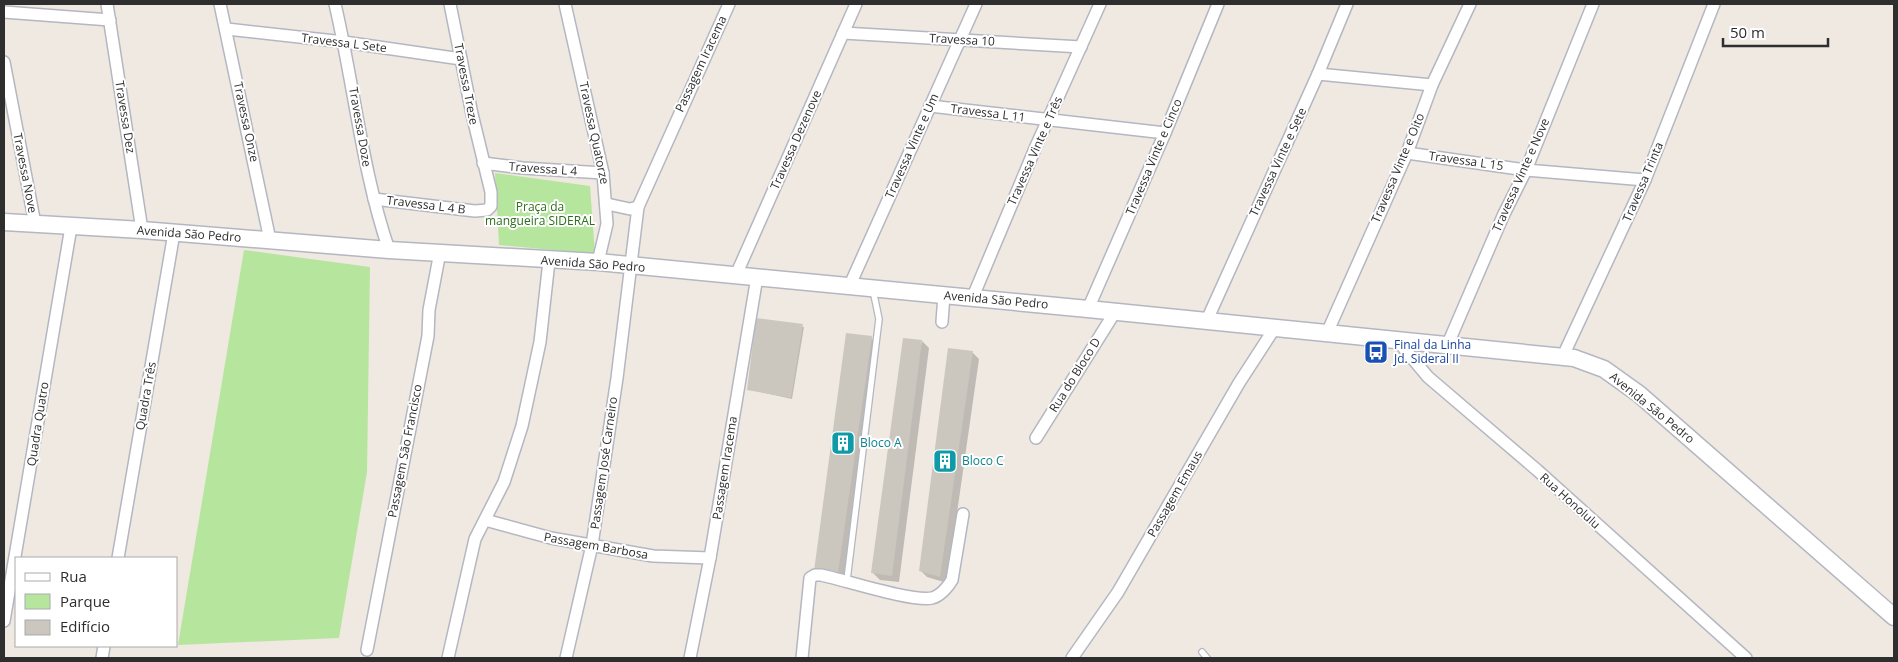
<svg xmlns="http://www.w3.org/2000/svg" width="1898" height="662" font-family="'Open Sans',sans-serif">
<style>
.green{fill:#b6e59e}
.shadow{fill:#0003}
.building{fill:#cbc7bf}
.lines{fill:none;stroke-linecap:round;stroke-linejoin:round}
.lane-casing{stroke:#b4b7c1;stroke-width:8}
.street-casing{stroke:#b4b7c1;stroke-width:14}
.secondary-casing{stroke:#b4b7c1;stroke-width:19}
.lane{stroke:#fff;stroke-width:5.5}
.street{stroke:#fff;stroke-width:11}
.secondary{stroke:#fff;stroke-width:16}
.labels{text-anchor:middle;stroke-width:4;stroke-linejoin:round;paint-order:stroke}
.street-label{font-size:12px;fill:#2e2e2e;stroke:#fff}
.park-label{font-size:12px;fill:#2c6e1b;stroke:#fff}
.transit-label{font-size:12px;fill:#164399;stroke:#fff;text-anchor:start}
.culture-label{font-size:12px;fill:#0d838f;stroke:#fff;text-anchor:start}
</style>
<rect width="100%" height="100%" fill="#efe9e1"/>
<g class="green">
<polygon points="495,173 590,186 595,254 499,245"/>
<polygon points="244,250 370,267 367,472 339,638 178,645"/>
</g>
<g class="shadow">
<polygon points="757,319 804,327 792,399 748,389"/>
<polygon points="871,338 878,345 844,580 822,577"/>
<polygon points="922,341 929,348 899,582 880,580 873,573"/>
<polygon points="972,352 979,359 947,583 927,577 920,570"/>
</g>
<g class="building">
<polygon points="756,318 803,324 791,398 747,390"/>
<polygon points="846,333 872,336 838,573 814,571"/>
<polygon points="903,338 922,340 892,576 871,573"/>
<polygon points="948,348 973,351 940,577 919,571"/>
</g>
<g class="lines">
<g class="lane-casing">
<g id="lane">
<polyline points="847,580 879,319 873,290"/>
<polyline points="1202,652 1207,658"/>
</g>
</g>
<g class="street-casing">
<g id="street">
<polyline points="107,4 142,230"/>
<polyline points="220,4 270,240"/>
<path d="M335,4c19,81 27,167 54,246"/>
<polyline points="565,4 603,173 607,224 598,262"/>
<polyline points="4,12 110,20"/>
<polyline points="227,29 344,42 461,59"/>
<polyline points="843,33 1081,47"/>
<polyline points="4,62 35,224"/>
<polyline points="1318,74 1432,85"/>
<polyline points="930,106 1165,133"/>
<polyline points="1407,153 1526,170 1645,180"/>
<polyline points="483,163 523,168 603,173"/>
<polyline points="374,199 475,211 487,210 491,206 491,192 472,114 450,4"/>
<polyline points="607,204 630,209 638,207"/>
<polyline points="736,275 856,4"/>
<polyline points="849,287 976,4"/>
<polyline points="972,299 1037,144 1100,4"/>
<polyline points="1088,309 1165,133 1218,4"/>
<polyline points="1207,320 1318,74 1347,4"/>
<polyline points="942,322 944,295"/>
<polyline points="1327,333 1407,153 1432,85 1470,4"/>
<polyline points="1397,340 1428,377 1537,470 1746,658"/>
<polyline points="1447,346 1503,216 1526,170 1593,4"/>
<polyline points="1563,356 1645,180 1714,4"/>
<polyline points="1036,438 1115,312"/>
<polyline points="485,520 551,538 653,556 710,558"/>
<polyline points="118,558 174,233"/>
<polyline points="4,621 71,227"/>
<polyline points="367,650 428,336 429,310 440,252"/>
<polyline points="102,658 104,646"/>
<polyline points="448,658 475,539 504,482 522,426 540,342 549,261"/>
<polyline points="566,658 592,545 617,378 638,207 729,4"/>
<polyline points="690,658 710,558 757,277"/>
<path d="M802,658l8,-80 5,-3h6c24,5 91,27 111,23 8,-2 16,-11 20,-18l11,-66"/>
<polyline points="1072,658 1118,592 1239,383 1274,329"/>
</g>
</g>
<g class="secondary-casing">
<polyline id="secondary" points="4,222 142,230 389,250 598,262 1088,309 1574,358 1604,369 1639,394 1894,617"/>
</g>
<use href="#lane" class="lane"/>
<use href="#street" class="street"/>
<use href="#secondary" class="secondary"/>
</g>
<defs>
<g id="bus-square" transform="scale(1.25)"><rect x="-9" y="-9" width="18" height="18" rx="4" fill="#1a4fb4" stroke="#fff"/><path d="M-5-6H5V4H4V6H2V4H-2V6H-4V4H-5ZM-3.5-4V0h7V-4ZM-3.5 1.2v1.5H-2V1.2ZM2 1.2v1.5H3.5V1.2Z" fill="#fff"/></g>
<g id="building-square" transform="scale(1.25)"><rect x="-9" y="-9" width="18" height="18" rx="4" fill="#0f9aa8" stroke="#fff"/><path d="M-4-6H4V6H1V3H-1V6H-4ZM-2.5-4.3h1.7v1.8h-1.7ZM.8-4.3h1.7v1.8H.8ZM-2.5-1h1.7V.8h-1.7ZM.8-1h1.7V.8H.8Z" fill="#fff"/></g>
</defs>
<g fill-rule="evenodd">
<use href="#bus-square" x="1376" y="352"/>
<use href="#building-square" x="843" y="443"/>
<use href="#building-square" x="945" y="461"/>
</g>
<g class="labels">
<g class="street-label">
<text transform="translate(962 40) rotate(3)" y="4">Travessa 10</text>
<text transform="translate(344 43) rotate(7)" y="4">Travessa L Sete</text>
<text transform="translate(701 64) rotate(-65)" y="4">Passagem Iracema</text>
<text transform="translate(466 84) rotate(79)" y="4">Travessa Treze</text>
<text transform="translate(988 113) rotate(7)" y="4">Travessa L 11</text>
<text transform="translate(125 117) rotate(81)" y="4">Travessa Dez</text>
<text transform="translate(246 122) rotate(78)" y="4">Travessa Onze</text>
<text transform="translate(360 127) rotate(80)" y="4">Travessa Doze</text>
<text transform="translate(594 133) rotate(78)" y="4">Travessa Quatorze</text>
<text transform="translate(796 140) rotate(-66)" y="4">Travessa Dezenove</text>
<text transform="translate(912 146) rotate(-66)" y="4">Travessa Vinte e Um</text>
<text transform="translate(1035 151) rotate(-66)" y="4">Travessa Vinte e Três</text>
<text transform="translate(1154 157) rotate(-67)" y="4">Travessa Vinte e Cinco</text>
<text transform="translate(1466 161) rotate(8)" y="4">Travessa L 15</text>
<text transform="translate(1278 162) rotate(-65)" y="4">Travessa Vinte e Sete</text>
<text transform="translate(1398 168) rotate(-67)" y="4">Travessa Vinte e Oito</text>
<text transform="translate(543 169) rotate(4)" y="4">Travessa L 4</text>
<text transform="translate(25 173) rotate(79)" y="4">Travessa Nove</text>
<text transform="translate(1521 175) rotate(-66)" y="4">Travessa Vinte e Nove</text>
<text transform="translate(1643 182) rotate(-67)" y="4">Travessa Trinta</text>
<text transform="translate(426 205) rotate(7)" y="4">Travessa L 4 B</text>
<text transform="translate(189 234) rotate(4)" y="4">Avenida São Pedro</text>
<text transform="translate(593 264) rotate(4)" y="4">Avenida São Pedro</text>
<text transform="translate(996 300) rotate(5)" y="4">Avenida São Pedro</text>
<text transform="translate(1075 375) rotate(-58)" y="4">Rua do Bloco D</text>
<text transform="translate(146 396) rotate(-80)" y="4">Quadra Três</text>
<text transform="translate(1652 408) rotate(39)" y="4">Avenida São Pedro</text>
<text transform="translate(38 424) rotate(-81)" y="4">Quadra Quatro</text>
<text transform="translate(405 451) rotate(-79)" y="4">Passagem São Francisco</text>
<text transform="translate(604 463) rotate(-82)" y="4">Passagem José Carneiro</text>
<text transform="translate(725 468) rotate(-81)" y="4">Passagem Iracema</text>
<text transform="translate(1175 494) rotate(-60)" y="4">Passagem Emaus</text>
<text transform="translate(1570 501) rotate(42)" y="4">Rua Honolulu</text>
<text transform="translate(596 546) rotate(10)" y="4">Passagem Barbosa</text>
</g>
<g class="park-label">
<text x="540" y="211">Praça da<tspan x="540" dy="14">mangueira SIDERAL</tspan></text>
</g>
<g class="transit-label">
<text x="1394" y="349">Final da Linha<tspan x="1394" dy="14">Jd. Sideral II</tspan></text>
</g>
<g class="culture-label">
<text x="860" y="447">Bloco A</text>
<text x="962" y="465">Bloco C</text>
</g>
</g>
<rect width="1898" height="662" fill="none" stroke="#2e2e2e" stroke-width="10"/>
<rect x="15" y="557" width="162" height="90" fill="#ffffff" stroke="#ababab"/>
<rect x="25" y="573" width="25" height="8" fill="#ffffff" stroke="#ababab"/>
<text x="60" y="582" font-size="15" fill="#2e2e2e">Rua</text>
<rect x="25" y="594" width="25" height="15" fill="#b6e59e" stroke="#ababab"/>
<text x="60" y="607" font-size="15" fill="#2e2e2e">Parque</text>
<rect x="25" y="620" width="25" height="15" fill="#cbc7bf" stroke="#ababab"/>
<text x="60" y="632" font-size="15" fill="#2e2e2e">Edifício</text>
<path d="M1723 38v8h105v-8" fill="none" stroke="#2e2e2e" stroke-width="2.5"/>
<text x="1730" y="38" font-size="15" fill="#2e2e2e" stroke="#ffffff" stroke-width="4" paint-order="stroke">50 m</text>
</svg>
